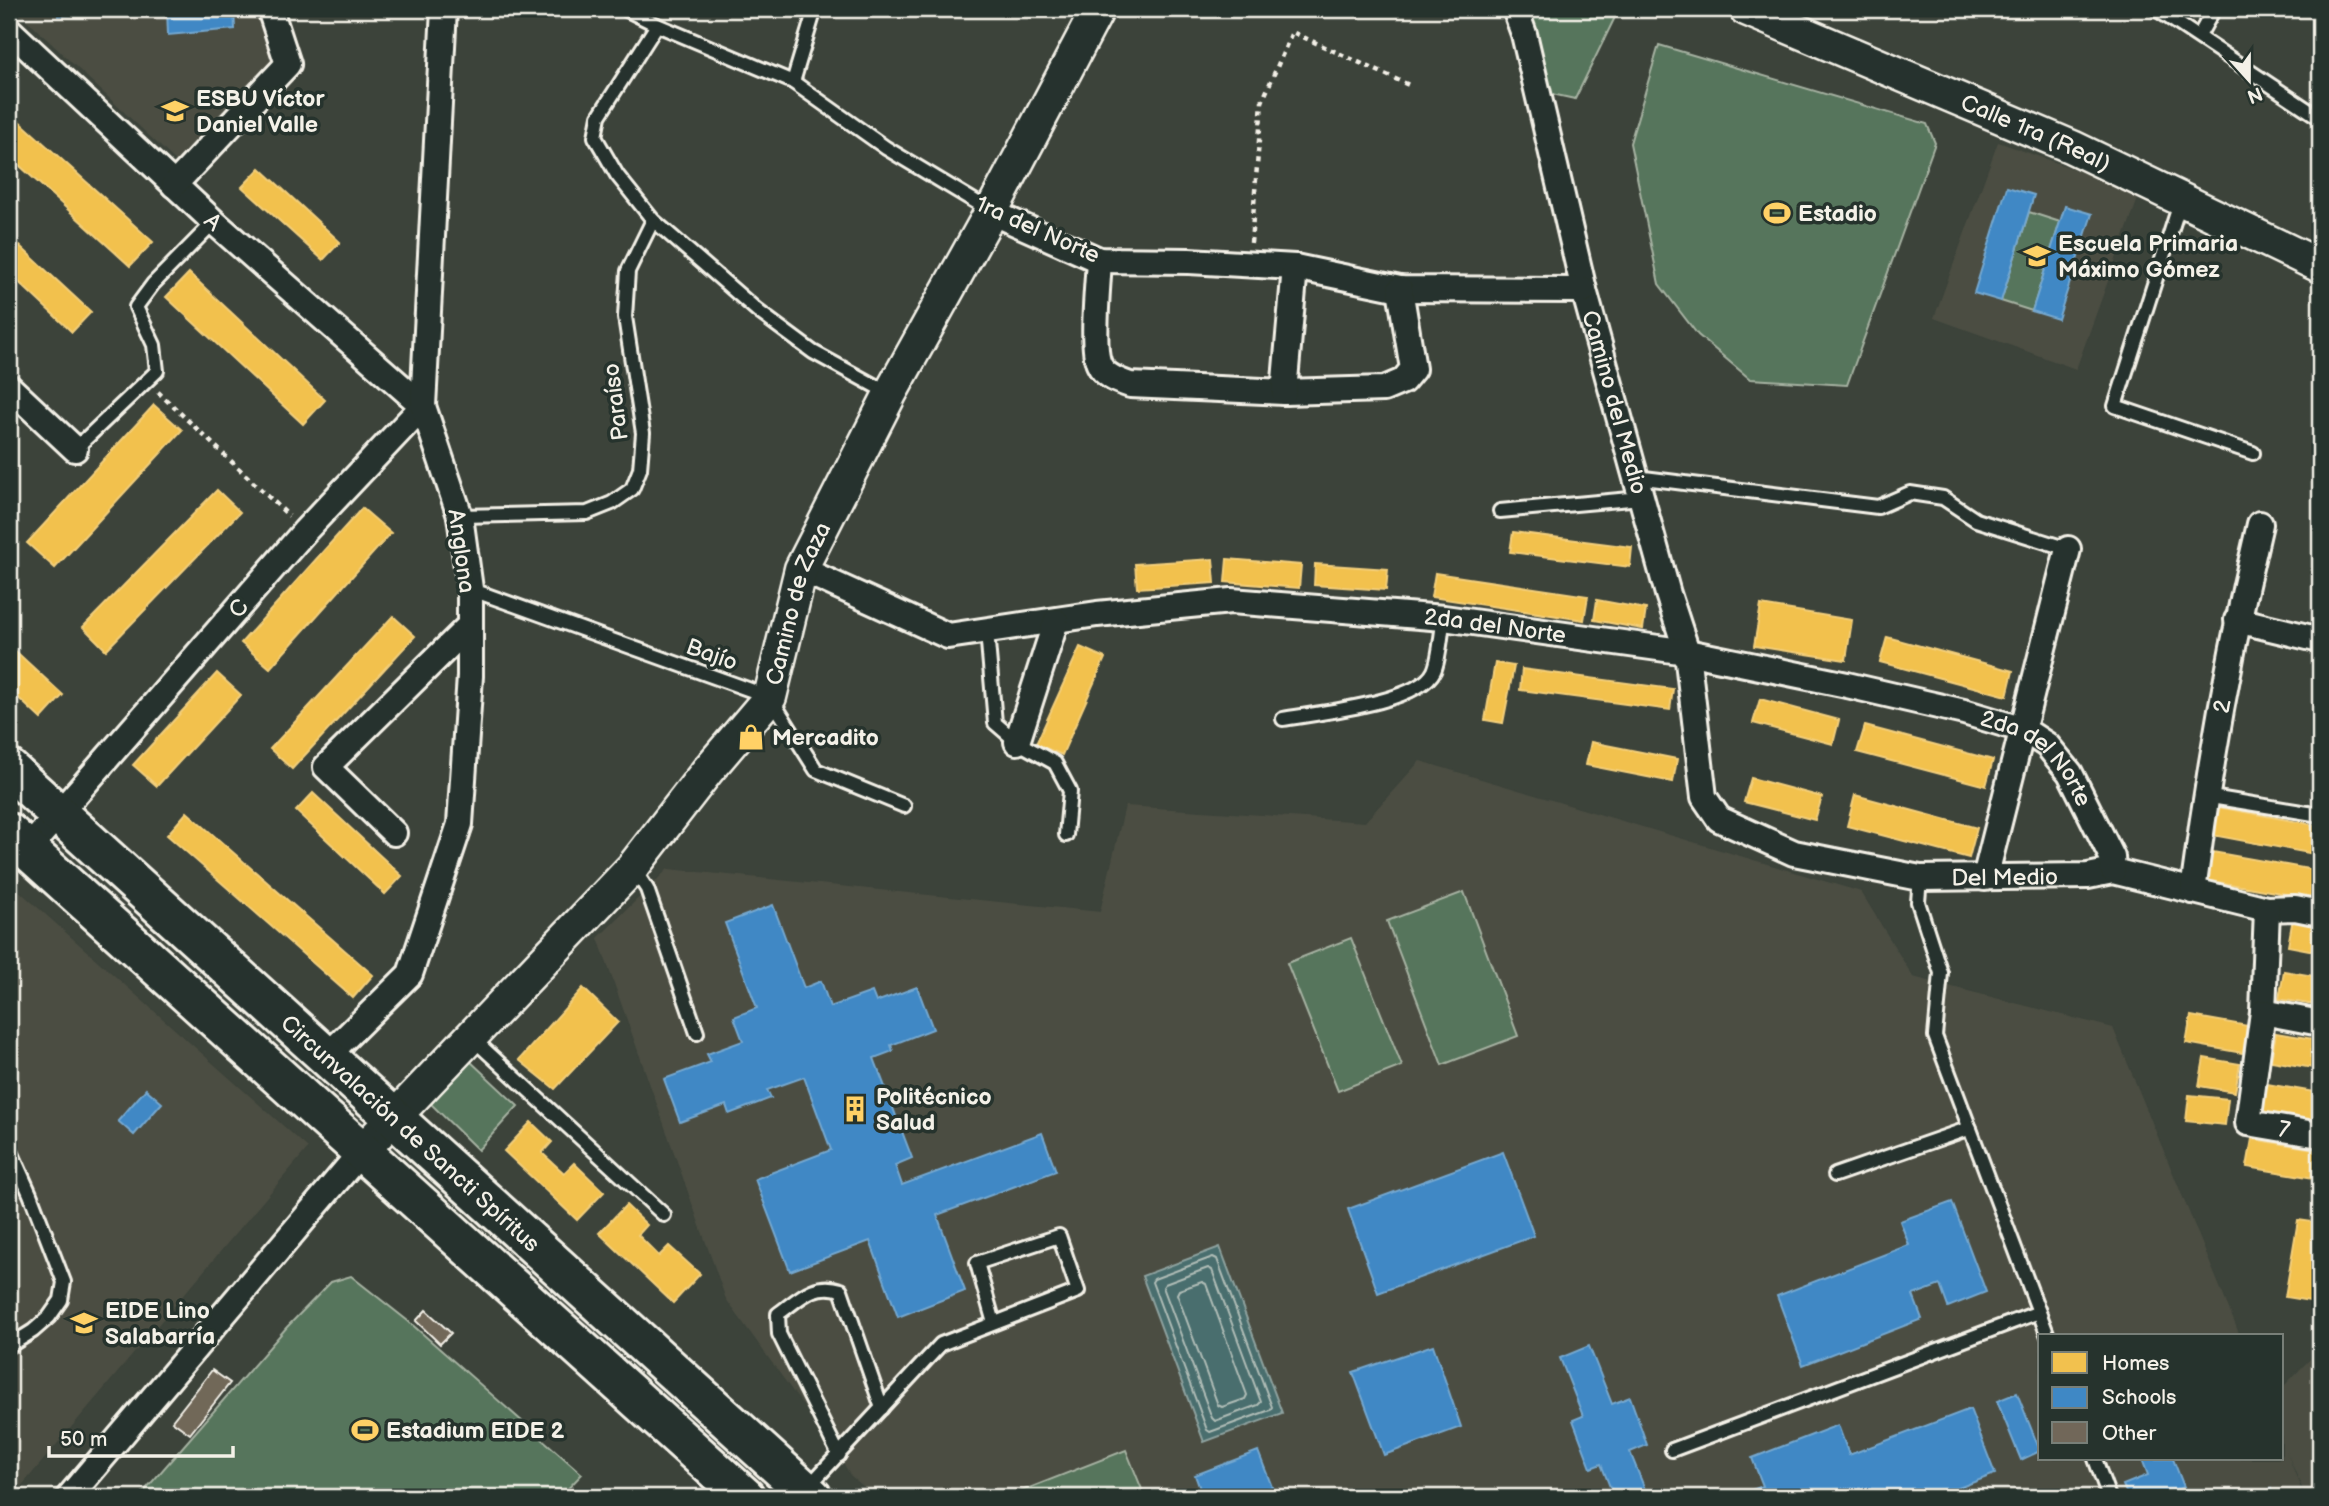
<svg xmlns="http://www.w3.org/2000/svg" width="2329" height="1506" font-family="'Balsamiq Sans',sans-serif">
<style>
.built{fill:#4c4e43}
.green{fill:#57745b;stroke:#a6b2a2;stroke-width:2}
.water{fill:#4a6e6e;stroke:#8ea29f;stroke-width:2}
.homes{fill:#f2c14e;stroke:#f3cf7c;stroke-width:2}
.schools{fill:#3f88c5;stroke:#75a8d0;stroke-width:2}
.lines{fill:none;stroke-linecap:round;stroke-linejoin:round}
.shore{stroke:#b0bdb7;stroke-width:2}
.building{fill:#716759;stroke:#f4f1e8;stroke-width:2}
.service-casing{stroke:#f4f1e8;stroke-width:18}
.minor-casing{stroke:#f4f1e8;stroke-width:30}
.tertiary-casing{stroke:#f4f1e8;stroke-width:37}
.trunk-casing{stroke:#f4f1e8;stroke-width:44}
.path{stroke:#f4f1e8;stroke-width:4.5;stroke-dasharray:5 5;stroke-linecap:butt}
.service{stroke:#26332d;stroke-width:12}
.minor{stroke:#26332d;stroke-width:24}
.tertiary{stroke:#26332d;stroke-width:32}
.trunk{stroke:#26332d;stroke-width:38}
.labels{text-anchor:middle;stroke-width:7;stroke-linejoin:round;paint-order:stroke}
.poi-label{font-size:23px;font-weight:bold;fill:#f4f1e8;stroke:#26332d;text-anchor:start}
.street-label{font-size:23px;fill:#f4f1e8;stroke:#26332d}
</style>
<rect width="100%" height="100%" fill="#3c433a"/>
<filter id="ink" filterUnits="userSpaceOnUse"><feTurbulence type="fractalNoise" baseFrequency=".0143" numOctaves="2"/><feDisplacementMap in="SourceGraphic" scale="14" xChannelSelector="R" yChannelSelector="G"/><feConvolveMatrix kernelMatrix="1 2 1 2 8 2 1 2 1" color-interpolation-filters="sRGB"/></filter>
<g filter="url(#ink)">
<g class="built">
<polygon points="15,9 256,9 276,59 177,162"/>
<polygon points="1998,142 2140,193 2076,369 1934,318"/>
<polygon points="1420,761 1861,892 1913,977 2113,1028 2240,1336 2040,1336 2040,1459 2282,1459 2282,1388 2320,1349 2320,1497 2306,1497 2286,1450 2304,1497 876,1497 850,1475 839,1455 726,1299 598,938 668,869 1100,912 1125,806 1365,822"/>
<polygon points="9,882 308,1148 12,1497 9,1497"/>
</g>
<g class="green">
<polygon points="1526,9 1619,9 1575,99 1547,93"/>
<polygon points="1659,45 1927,124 1935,143 1847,385 1750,379 1698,335 1659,284 1630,143"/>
<polygon points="2029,212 2060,222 2032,311 2001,301"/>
<polygon points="1464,892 1518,1036 1442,1065 1387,921"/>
<polygon points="1351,938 1402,1066 1338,1091 1287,963"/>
<polygon points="469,1060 518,1106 478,1150 431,1104"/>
<polygon points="351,1276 408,1321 582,1474 560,1497 139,1497 287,1327 331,1282"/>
<polygon points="1126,1450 1145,1497 1006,1497"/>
</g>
<polygon class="water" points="1220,1247 1282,1413 1204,1442 1142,1276"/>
<g class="homes">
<polygon points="18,120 153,242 130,266 9,156 9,130"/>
<polygon points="260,168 340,242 323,260 242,187"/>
<polygon points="9,236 91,312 72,332 9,273"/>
<polygon points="189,273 325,400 303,424 166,297"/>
<polygon points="154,405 182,430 55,568 27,543"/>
<polygon points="217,490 240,512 106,650 83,627"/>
<polygon points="362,508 391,533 270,668 241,643"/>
<polygon points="1513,532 1632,547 1630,567 1510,552"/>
<polygon points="1213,559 1215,583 1137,588 1135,564"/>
<polygon points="1227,559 1301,565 1299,588 1225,582"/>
<polygon points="1315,564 1388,569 1386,590 1314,585"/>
<polygon points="1435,573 1588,596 1584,620 1431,597"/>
<polygon points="1597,600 1646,609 1643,629 1594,620"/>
<polygon points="1761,605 1852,620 1846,660 1754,646"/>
<polygon points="393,616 415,636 292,769 270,749"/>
<polygon points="1887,637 2013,671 2007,696 1880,662"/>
<polygon points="9,645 63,695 41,719 9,689"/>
<polygon points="1080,647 1105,658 1062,755 1036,744"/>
<polygon points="1495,663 1514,666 1503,723 1485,720"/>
<polygon points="1522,669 1673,689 1670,710 1520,690"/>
<polygon points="217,673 241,695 157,786 133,765"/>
<polygon points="1760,699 1839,720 1833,744 1753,723"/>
<polygon points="1865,726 1993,760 1986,786 1857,752"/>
<polygon points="1591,742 1677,759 1673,782 1586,765"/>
<polygon points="1751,778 1822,797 1815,820 1744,802"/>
<polygon points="313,793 402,876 385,894 296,811"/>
<polygon points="1855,795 1977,828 1969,858 1847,826"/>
<polygon points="2212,806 2320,826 2320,855 2207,834"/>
<polygon points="187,812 373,975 353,998 167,835"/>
<polygon points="2207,851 2320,871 2320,900 2201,879"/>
<polygon points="2293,918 2320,923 2320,952 2288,946"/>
<polygon points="2284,971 2320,977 2320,1006 2279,999"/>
<polygon points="583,988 618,1022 555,1089 519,1060"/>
<polygon points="2191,1016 2248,1026 2243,1053 2186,1043"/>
<polygon points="2276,1033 2320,1040 2320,1069 2271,1061"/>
<polygon points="2204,1058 2240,1064 2235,1092 2199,1086"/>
<polygon points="2267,1084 2320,1093 2320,1121 2262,1112"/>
<polygon points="2189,1095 2228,1099 2225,1125 2186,1121"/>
<polygon points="531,1122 552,1142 542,1153 564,1173 574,1163 604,1192 577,1220 504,1151"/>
<polygon points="2252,1139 2320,1150 2320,1179 2247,1167"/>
<polygon points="626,1205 647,1225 638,1235 659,1256 669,1246 700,1274 673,1303 599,1233"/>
<polygon points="2298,1220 2320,1223 2320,1283 2317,1302 2285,1297"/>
</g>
<g class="schools">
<polygon points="57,9 155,9 58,16"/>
<polygon points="167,9 234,9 235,29 168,35"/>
<polygon points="2007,187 2034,195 2001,301 1974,293"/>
<polygon points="2065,206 2092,214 2058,319 2032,311"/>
<polygon points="773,905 804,988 821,981 830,1007 872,992 876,1002 917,987 933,1029 891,1045 893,1051 874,1058 912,1158 895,1165 902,1185 1042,1133 1056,1171 937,1215 965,1291 898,1317 870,1241 790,1271 755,1179 831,1150 804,1077 767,1090 771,1098 729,1114 726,1105 680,1122 664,1079 711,1062 707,1054 743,1041 734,1017 757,1008 725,923"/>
<polygon points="146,1089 162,1103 134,1135 118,1121"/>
<polygon points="1503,1152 1534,1236 1378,1293 1348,1209"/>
<polygon points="1952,1202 1986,1292 1948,1307 1940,1285 1913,1295 1922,1319 1803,1365 1777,1296 1909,1245 1900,1221"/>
<polygon points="1433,1345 1461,1427 1384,1455 1353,1372"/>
<polygon points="1589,1346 1612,1404 1630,1397 1647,1445 1630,1452 1648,1497 1614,1497 1601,1464 1591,1468 1573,1420 1583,1416 1560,1358"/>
<polygon points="2017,1393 2040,1451 2021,1460 1997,1401"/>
<polygon points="1970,1409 1995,1474 1935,1497 1733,1497 1763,1486 1752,1458 1838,1425 1849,1455"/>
<polygon points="1258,1451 1272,1487 1246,1497 1203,1497 1195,1475"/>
<polygon points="2142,1459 2173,1459 2184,1487 2158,1497 2128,1497 2123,1485 2148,1475"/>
<polygon points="2271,1489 2274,1497 2248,1497"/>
</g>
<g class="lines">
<g class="shore">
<polygon points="1213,1257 1217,1259 1272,1407 1270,1410 1210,1432 1207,1430 1152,1282 1154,1279"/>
<polygon points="1208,1268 1212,1270 1261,1402 1258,1405 1215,1421 1212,1418 1163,1287 1165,1284"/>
<polygon points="1202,1282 1206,1284 1247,1395 1245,1399 1222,1407 1218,1405 1177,1294 1179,1290"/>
</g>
</g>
<g class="building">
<polygon points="426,1310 451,1333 440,1344 416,1321"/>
<polygon points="212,1370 230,1383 190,1434 172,1421"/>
</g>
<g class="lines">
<g class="service-casing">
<g id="service">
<polyline points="625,9 657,25 793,82 886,148 991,211"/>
<polyline points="2156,9 2320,118"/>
<polyline points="657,25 599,116 595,137 617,175 653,220 759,312 813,352 890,394"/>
<polyline points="2199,36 2214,9"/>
<polyline points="793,82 815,9"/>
<polyline points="2181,200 2115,406 2253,453"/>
<polyline points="75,449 157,371 154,345 136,307 153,284 214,222"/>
<polyline points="1636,477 1878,507 1910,493 1943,498 1976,520 2068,549"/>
<polyline points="1500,511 1641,498"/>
<polyline points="460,516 587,513 612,503 632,489 640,469 643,433 625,317 628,271 653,220"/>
<polyline points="470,589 770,697 816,770 904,806"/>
<polyline points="987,631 995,723 1017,742 1055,763 1070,791 1066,835"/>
<path d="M1283,719c34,-6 136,-16 151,-48 6,-13 7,-39 10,-53"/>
<polyline points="2205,796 2320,815"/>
<polyline points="633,868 647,889 697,1033"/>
<polyline points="1920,878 1918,902 1941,973 1935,1036 2048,1336"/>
<polyline points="471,1037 664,1215"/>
<polyline points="9,1147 30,1194 64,1282 61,1300 49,1317 33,1331 9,1346"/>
<polyline points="1835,1175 1970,1128"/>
<polyline points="1672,1450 2039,1312"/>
<path d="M839,1455l-60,-121 -1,-20c21,-15 36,-33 63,-24l41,118"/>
<polyline points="2095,1459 2109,1497"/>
<polyline points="808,1487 941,1344 1078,1291 1059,1236 977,1263 994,1323"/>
</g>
</g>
<g class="minor-casing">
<g id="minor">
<path id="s1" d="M1515,9l9,25 60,256 84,304 19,58 17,145 15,22 75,34 126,25 168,-2 25,-5 154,38 28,-1 25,5"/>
<path id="s2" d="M9,30l205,192 209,184 -118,125 -278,319"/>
<polyline points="174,185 288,64 270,9"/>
<polyline points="991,212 1099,260 1189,261 1295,267 1400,289 1584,290"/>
<path d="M1099,260c-1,23 -8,86 0,104 5,12 20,17 31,21l154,7 100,-3 19,-8 10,-12 -13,-80"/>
<polyline points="9,387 75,449"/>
<polyline points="1284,392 1295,267"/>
<path id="s3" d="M801,569l147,67 149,-22 134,-13 213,17 243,34 160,33 117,27 60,18 23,15 23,28 42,84 1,14"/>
<polyline points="2237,620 2320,640"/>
<polyline points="1017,742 1056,621"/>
<polyline points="394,833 326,767 469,626"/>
<polyline points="1985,878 2068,549"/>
<path id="s4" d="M2193,891c16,-124 38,-246 67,-367"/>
<path id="s5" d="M2267,909l-4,103 -15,111 72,12"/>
<polyline points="2263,1012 2320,1023"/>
<polyline points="327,1056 410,974 460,824 470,676 470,589 460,516 423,406 444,9"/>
<polyline points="69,1497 361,1152"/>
</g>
</g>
<g class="tertiary-casing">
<g id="tertiary">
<path id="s6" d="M1746,9l326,138 248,119"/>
<path id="s7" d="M361,1152l271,-284 76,-98 62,-73 31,-128 89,-175 101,-182 107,-203"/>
</g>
</g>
<g class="trunk-casing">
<g id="trunk">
<path id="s8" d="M9,769l803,728"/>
<polyline points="9,833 745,1497"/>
</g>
</g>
<g class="path">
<polyline points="2318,12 2320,10"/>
<polyline points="1251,243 1262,102 1292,32 1411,86"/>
<polyline points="158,392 289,516"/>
</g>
<use href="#service" class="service"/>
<use href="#minor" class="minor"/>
<use href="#tertiary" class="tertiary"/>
<use href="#trunk" class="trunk"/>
</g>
</g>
<defs>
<g id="school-bare" transform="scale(2.1)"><path d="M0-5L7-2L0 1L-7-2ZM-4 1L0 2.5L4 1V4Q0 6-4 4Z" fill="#ffd166" stroke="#26332d" stroke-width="2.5" paint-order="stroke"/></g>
<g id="stadium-bare" transform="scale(2.1)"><path d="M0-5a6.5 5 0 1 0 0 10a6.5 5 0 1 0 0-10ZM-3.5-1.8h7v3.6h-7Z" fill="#ffd166" stroke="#26332d" stroke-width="2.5" paint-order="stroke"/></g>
<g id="shop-bare" transform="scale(2.1)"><path d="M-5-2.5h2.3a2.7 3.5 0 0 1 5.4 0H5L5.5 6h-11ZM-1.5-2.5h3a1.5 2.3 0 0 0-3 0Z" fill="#ffd166" stroke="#26332d" stroke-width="2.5" paint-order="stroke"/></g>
<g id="building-bare" transform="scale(2.1)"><path d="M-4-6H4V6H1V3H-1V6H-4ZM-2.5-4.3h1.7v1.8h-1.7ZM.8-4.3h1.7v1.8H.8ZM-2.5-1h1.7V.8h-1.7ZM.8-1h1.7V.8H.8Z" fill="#ffd166" stroke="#26332d" stroke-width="2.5" paint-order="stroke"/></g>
</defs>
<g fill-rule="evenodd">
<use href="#school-bare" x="175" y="111"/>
<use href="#stadium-bare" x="1777" y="213"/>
<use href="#school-bare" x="2037" y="256"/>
<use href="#shop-bare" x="751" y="737"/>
<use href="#building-bare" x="855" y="1109"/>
<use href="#school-bare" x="84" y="1323"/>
<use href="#stadium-bare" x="365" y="1430"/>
</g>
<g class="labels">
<g class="poi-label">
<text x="196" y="106">ESBU Víctor<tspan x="196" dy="26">Daniel Valle</tspan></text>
<text x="1798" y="221">Estadio</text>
<text x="2058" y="251">Escuela Primaria<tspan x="2058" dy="26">Máximo Gómez</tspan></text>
<text x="772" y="745">Mercadito</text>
<text x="876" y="1104">Politécnico<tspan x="876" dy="26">Salud</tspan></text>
<text x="105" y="1318">EIDE Lino<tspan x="105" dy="26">Salabarría</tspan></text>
<text x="386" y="1438">Estadium EIDE 2</text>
</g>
<g class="street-label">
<text dy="8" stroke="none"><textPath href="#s6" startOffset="315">Calle 1ra (Real)</textPath></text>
<text dy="8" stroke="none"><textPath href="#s2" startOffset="280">A</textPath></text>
<text transform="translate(1038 229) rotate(24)" y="8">1ra del Norte</text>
<text transform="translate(615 402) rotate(-97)" y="8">Paraíso</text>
<text dy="8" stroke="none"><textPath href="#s1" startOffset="406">Camino del Medio</textPath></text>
<text transform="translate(462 551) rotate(82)" y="8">Anglona</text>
<text dy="8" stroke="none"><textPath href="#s7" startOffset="710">Camino de Zaza</textPath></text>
<text transform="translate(238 608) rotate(-49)" y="8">C</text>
<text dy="8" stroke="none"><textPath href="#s3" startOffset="712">2da del Norte</textPath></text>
<text transform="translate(712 654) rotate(20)" y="8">Bajío</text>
<text dy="8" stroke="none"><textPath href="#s4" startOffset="187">2</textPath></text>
<text dy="8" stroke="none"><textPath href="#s3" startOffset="1279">2da del Norte</textPath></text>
<text dy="8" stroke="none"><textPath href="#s1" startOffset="1134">Del Medio</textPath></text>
<text dy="8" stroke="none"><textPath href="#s5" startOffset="252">7</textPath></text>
<text dy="8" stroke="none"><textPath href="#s8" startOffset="542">Circunvalación de Sancti Spíritus</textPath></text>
</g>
</g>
<rect width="2329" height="1506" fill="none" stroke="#26332d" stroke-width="35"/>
<rect x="18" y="18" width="2294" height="1471" fill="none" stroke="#f4f1e8" stroke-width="2.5" filter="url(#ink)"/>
<rect x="2038" y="1334" width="245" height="126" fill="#26332d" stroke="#787f78" stroke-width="2"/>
<rect x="2052" y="1352" width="35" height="21" fill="#f2c14e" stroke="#787f78" stroke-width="2"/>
<text x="2102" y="1370" font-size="21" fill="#f4f1e8">Homes</text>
<rect x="2052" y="1387" width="35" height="21" fill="#3f88c5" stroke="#787f78" stroke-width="2"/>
<text x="2102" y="1404" font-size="21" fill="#f4f1e8">Schools</text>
<rect x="2052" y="1422" width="35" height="21" fill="#716759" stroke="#787f78" stroke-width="2"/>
<text x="2102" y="1440" font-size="21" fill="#f4f1e8">Other</text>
<g transform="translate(2249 80) rotate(159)" stroke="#26332d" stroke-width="5" paint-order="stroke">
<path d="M0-5L12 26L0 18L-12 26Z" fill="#f4f1e8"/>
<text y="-10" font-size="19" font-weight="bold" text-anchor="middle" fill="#f4f1e8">N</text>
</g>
<path d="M49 1446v10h184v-10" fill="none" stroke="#f4f1e8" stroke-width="3.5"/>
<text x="60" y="1446" font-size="21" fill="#f4f1e8" stroke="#26332d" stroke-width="5" paint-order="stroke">50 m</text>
</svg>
